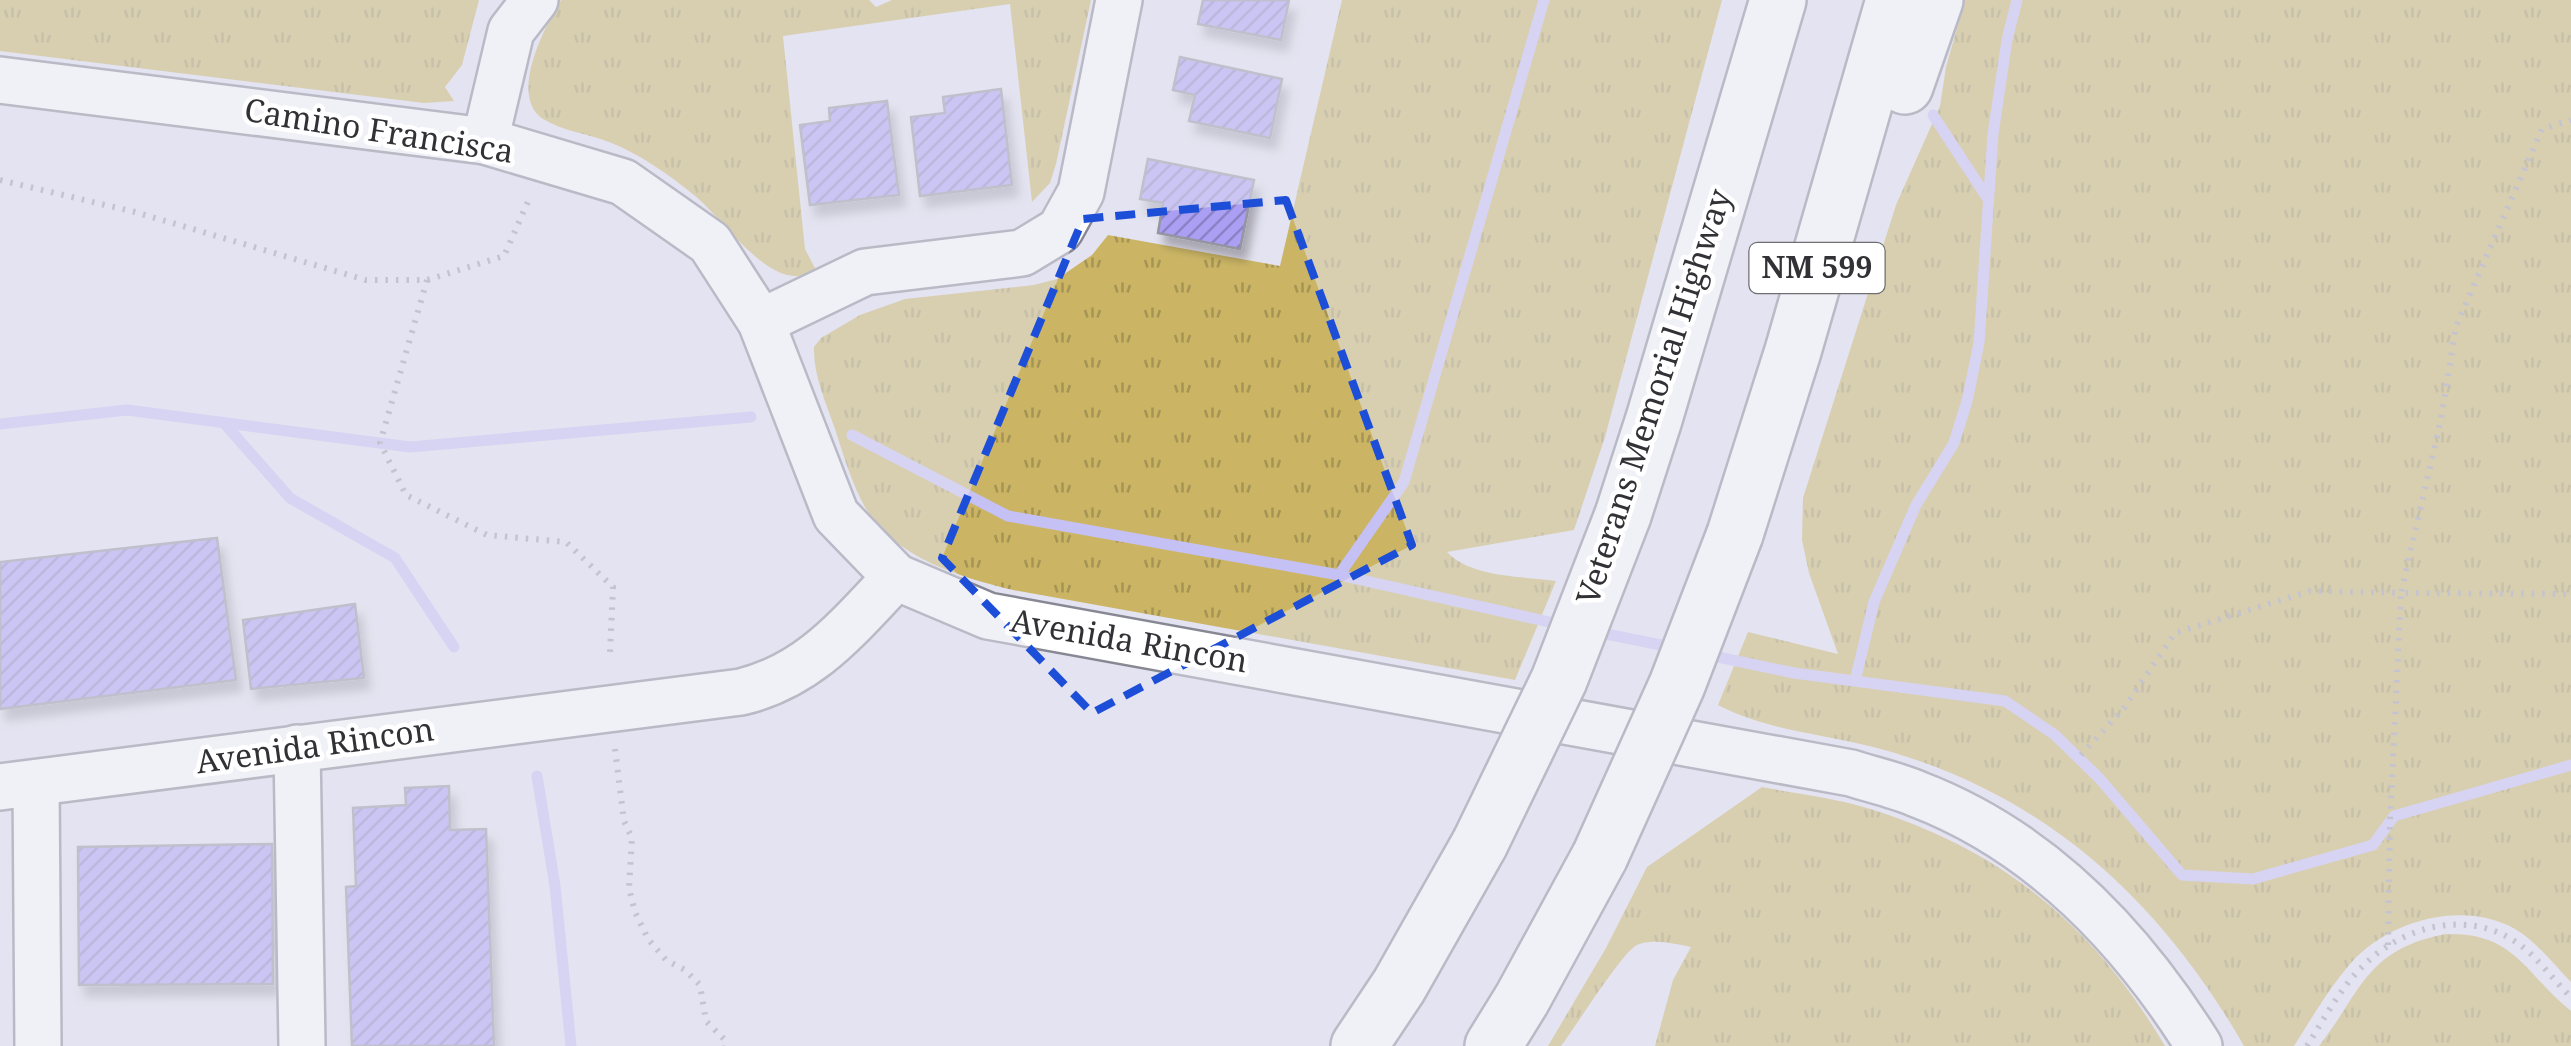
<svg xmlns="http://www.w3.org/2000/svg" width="2571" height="1046" font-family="'Noto Serif',serif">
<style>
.grass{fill:url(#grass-tufts)}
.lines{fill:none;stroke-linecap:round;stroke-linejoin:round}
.stream{stroke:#c5c1f4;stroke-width:11}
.building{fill:url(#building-hatch);stroke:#9595a1;stroke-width:2.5;filter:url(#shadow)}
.minor-casing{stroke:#888894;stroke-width:50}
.motorway-casing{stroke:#888894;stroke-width:60}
.path{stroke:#9e9da8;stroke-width:6;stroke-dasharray:2.5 8;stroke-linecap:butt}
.minor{stroke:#fff;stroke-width:45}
.motorway{stroke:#fff;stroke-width:55}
.motorway-bridge-casing{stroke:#888894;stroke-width:60;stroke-linecap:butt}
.motorway-bridge{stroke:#fff;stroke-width:55}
.marked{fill:none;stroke:#1d4ed8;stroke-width:8;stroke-dasharray:20 12;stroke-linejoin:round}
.labels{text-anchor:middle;stroke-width:9;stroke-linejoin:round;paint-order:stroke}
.shield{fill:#fff;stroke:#6f6f72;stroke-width:2.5}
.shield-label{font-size:30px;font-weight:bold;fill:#313136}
.street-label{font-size:32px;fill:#313136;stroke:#fff}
</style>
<defs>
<pattern id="grass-tufts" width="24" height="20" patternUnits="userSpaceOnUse" patternTransform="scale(2.5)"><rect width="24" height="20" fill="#cbb565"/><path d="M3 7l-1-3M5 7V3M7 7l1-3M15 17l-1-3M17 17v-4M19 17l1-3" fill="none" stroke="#a59454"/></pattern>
<pattern id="building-hatch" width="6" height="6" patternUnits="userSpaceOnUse" patternTransform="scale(2.5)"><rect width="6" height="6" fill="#aa9ff3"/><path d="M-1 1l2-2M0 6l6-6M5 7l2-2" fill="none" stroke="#8b82c6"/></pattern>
<filter id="shadow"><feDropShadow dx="6" dy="11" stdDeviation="5" flood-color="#0004"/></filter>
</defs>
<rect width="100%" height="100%" fill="#e4e3f1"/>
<g class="grass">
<polygon points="0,0 479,0 462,65 445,87 454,101 424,103 0,51"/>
<path d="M561,0h308l7,7 16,-7h199l-35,164 -6,19 -18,19 -22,-198 -227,32 22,213 11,21c-7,3 -15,7 -22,6 -34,-1 -73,-59 -100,-81 -26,-21 -54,-41 -85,-53 -20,-8 -47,-11 -66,-23 -35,-23 2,-93 18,-119z"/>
<path d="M1342,0h380l-117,437 -31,93 -127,22c25,26 74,24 109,29l-41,99 -502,-90c-50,-12 -118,-32 -147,-81 -14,-25 -22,-52 -31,-80 -9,-26 -22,-54 -21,-82l7,-9 39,-23 45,-16 129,-14 23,-6 35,-24 16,-20 172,31z"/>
<path d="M1965,0h606v982c-17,-17 -35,-41 -56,-53 -52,-29 -126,-9 -164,34 -22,25 -39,55 -57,83h-50c-83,-144 -194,-248 -356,-295 -57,-17 -116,-18 -170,-46l30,-73 90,22 -29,-81 -7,-33 1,-42 93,-293 44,-99 6,-39z"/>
<path d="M1762,787c35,7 72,11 105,21 135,41 227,118 298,238h-510l18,-66 18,-33c-14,-3 -40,-9 -54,-2 -14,6 -63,84 -76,101h-13l58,-98 41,-81z"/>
<path d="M2446,934c69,-2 78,39 125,77v35h-252c43,-55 47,-97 127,-112z"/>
</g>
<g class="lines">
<g class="stream">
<polyline points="1933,115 1988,199"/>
<polyline points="0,424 127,410 410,447 751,417"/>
<polyline points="225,424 290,498 395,558 454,647"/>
<polyline points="852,435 1008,516 1339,575 1563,625"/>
<polyline points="1339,575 1404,482 1544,0"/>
<polyline points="1591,631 1676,648"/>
<polyline points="1704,654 1794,673 2005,701 2055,735 2099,778 2182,875 2253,879 2373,845 2394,816 2571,765"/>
<polyline points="1855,681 1874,602 1916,505 1954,443 1967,401 1979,343 1993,134 2007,40 2017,0"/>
<polyline points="537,776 555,886 571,1046"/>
</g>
</g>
<g class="building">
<polygon points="1203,0 1289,0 1281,40 1198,24"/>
<polygon points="1180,57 1282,79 1270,138 1189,121 1195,95 1173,90"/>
<polygon points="1001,89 1012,185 920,196 911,117 945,113 943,97"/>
<polygon points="887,101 899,195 810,205 800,125 830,121 829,108"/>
<polygon points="1148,159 1254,180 1240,249 1158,233 1163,203 1140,199"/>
<polygon points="217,538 236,680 0,709 0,562"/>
<polygon points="355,604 364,678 251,689 243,620"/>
<polygon points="449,786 450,830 486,829 494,1046 352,1046 346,887 356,886 353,808 406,805 405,788"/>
<polygon points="272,844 273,984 79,985 78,847"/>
</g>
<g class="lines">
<g class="minor-casing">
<g id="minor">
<path d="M0,80l485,61 138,41 87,61 51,79 75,193 60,62 92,39 863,157c22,7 45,12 66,21 123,47 214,143 282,252"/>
<polyline points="485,141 511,31 535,0"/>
<polyline points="761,322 865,272 1022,253 1060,230 1081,192 1119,0"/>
<polyline points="297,748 302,1046"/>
<polyline points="36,783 38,1046"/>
<path d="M0,787l741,-95c70,-17 107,-65 155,-115"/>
</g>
</g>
<g class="motorway-casing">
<g id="motorway">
<polyline points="1905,86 1935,0"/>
<polyline points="1623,515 1654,419 1778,0"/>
<polyline points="1735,534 1793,351 1894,0"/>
<polyline points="1359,1046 1399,986 1480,843"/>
<polyline points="1493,1046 1522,999 1600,856"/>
</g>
</g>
<g class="path">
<polyline points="0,180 135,212 366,280 427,280 504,256 530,197"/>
<polyline points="427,280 380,443 406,495 487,535 566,542 613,587 610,652"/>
<polyline points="615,749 624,821 632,838 629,888 635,912 648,939 666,960 685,970 700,985 706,1021 726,1041 725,1046"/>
<polyline points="2081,755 2124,708 2175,633 2310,591 2401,593 2441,419 2456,326 2542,129 2571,120"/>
<polyline points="2388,945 2390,822 2401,593 2571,594"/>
<path d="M2307,1046c18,-28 34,-60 59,-83 40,-38 102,-53 150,-21 21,14 37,38 55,55"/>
</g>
<use href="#minor" class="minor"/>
<use href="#motorway" class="motorway"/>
<g class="motorway-bridge-casing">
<g id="motorway-bridge">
<polyline points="1480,843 1559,680 1623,515"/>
<polyline points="1600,856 1677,685 1735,534"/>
</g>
</g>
<use href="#motorway-bridge" class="motorway-bridge"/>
</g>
<path d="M0 0H2571V1046H0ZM1286,200l126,345 -320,168 -150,-155 141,-339z" fill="#e4e3f1" fill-opacity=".55" fill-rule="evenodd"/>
<path class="marked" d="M1286,200l126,345 -320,168 -150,-155 141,-339z"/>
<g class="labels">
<rect class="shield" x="1749.5" y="243" width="135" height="50" rx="8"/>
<g class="shield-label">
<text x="1817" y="278">NM 599</text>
</g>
<g class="street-label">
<text transform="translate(379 131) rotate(9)" y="11">Camino Francisca</text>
<text transform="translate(1654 397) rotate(-72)" y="11">Veterans Memorial Highway</text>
<text transform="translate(1129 641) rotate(10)" y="11">Avenida Rincon</text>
<text transform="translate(315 746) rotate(-8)" y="11">Avenida Rincon</text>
</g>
</g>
</svg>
